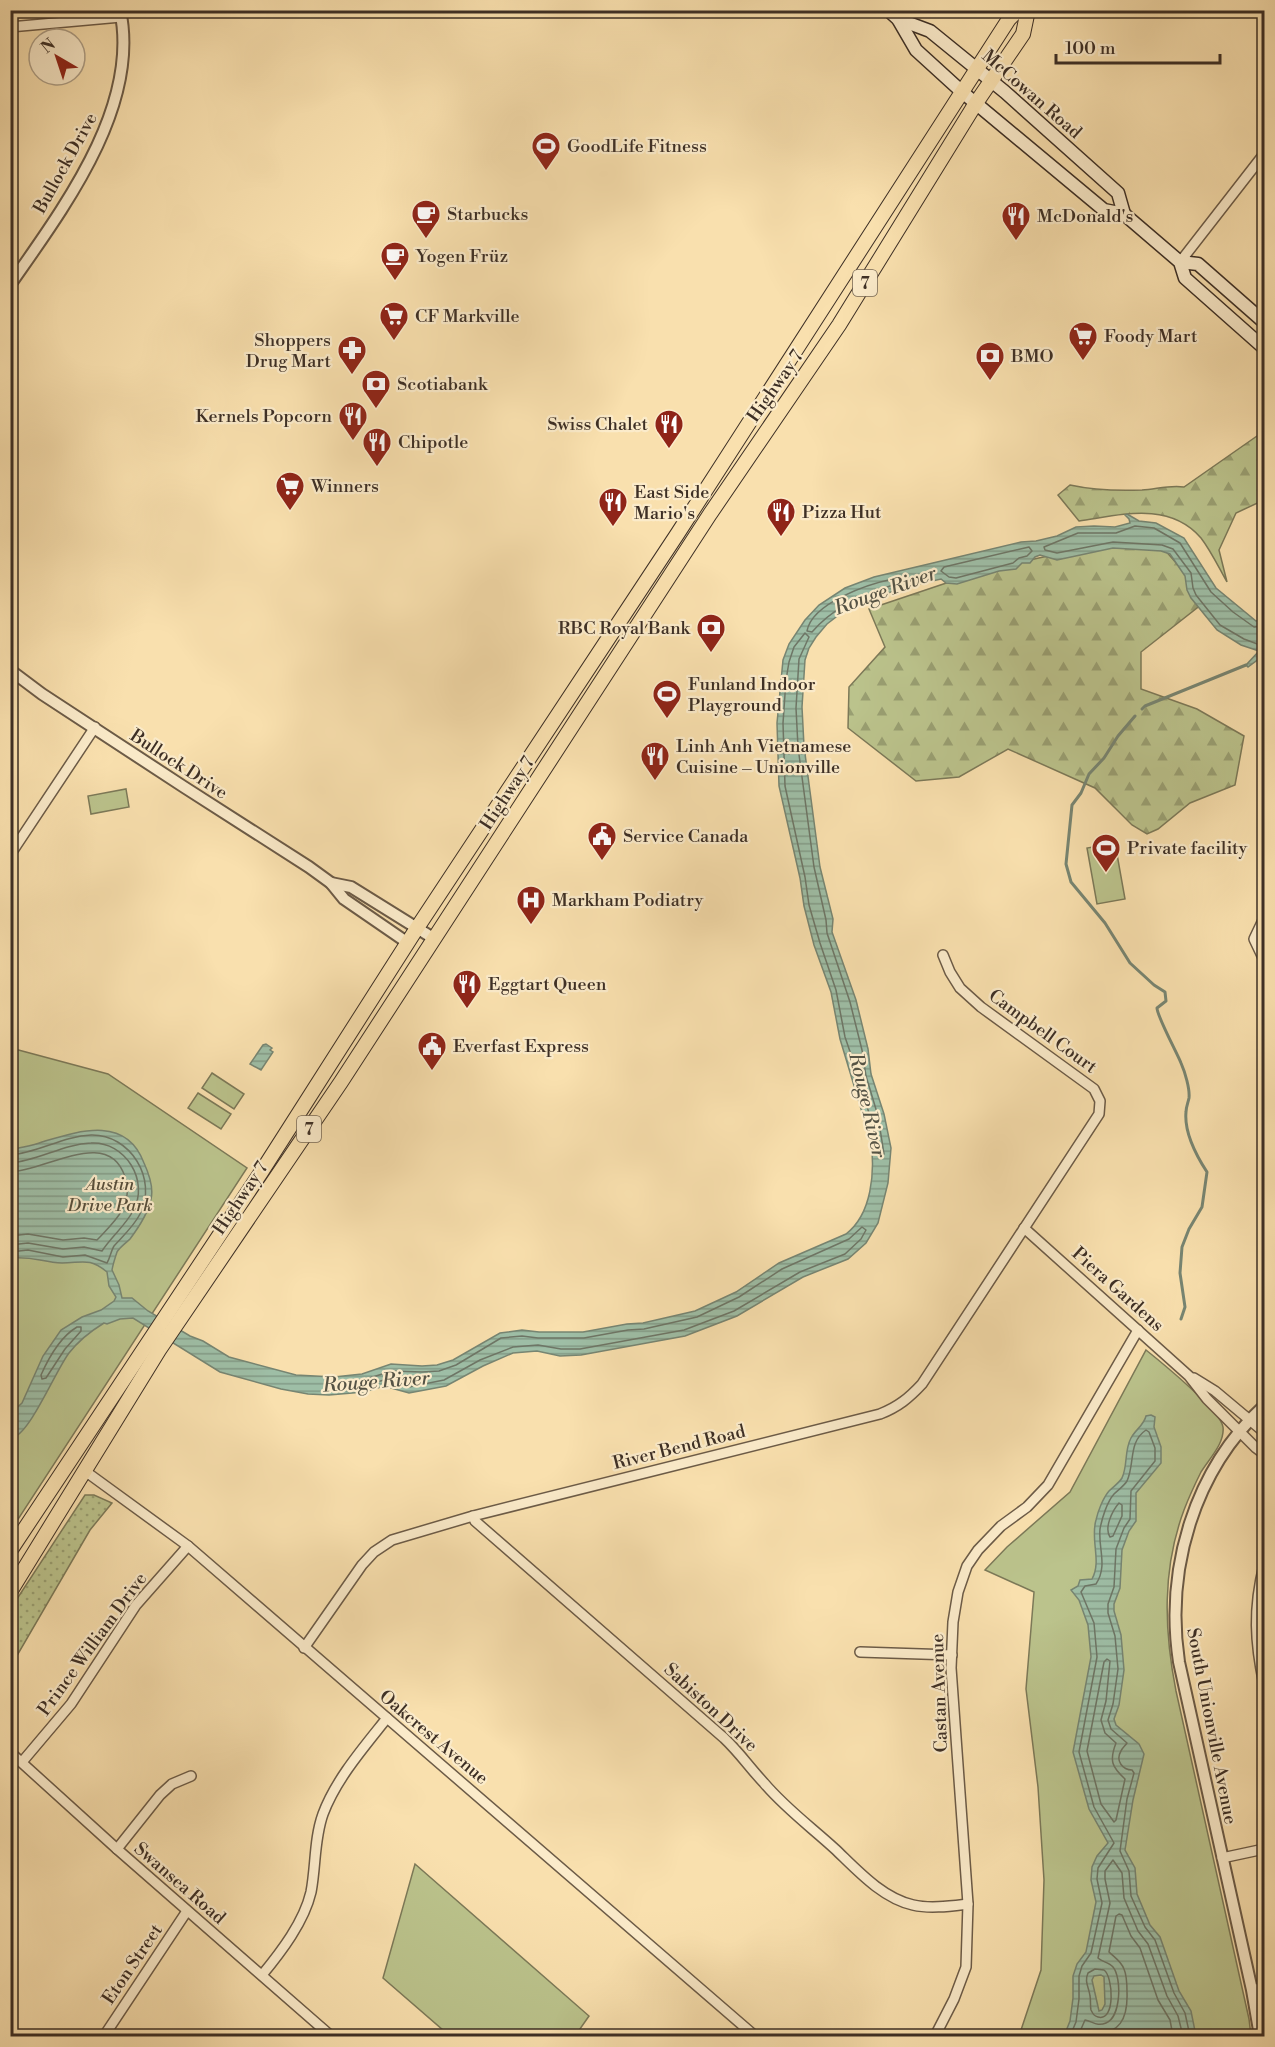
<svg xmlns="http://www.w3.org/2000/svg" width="1275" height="2047" font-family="'Libre Bodoni',serif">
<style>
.grass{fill:url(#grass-dots);stroke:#7c7958;stroke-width:1.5}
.forest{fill:url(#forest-firs);stroke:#7c7958;stroke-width:1.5}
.green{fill:#bbc38c;stroke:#7c7958;stroke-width:1.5}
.water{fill:url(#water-rules);stroke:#778572;stroke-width:1.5;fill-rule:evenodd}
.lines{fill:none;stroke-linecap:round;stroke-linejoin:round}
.shore{stroke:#6e7666;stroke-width:1.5}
.stream{stroke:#778572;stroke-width:3}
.minor-casing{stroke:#6c5b47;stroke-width:12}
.tertiary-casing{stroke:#6c5b47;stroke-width:14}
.secondary-casing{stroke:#3d2f25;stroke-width:15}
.primary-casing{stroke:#3d2f25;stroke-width:16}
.minor{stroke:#fbebca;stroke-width:9}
.tertiary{stroke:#fbebca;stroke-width:10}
.secondary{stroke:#fbebca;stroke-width:12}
.primary{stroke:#f9e0ae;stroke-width:14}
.labels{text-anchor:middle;stroke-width:4.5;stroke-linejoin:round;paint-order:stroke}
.shield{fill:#fbebca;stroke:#766756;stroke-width:1.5}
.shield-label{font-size:16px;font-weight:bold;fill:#3d2f25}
.street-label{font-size:18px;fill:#3d2f25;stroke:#fbebca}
.poi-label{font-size:18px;fill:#3d2f25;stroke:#fbebca;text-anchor:start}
.park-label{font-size:18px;font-style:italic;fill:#564d3a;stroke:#fbebca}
.water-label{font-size:20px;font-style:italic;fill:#555345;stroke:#fbebca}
</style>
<defs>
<pattern id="grass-dots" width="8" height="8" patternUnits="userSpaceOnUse" patternTransform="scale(1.5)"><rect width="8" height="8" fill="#bbc38c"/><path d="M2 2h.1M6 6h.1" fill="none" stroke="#999f72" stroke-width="1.8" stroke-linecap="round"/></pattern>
<pattern id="forest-firs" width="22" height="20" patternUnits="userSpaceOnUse" patternTransform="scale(1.5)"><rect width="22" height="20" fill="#bbc38c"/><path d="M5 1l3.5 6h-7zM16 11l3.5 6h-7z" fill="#999f72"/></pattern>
<pattern id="water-rules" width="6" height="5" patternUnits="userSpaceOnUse" patternTransform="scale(1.5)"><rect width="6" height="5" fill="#9ebea6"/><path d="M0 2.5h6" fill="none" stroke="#829b87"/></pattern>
</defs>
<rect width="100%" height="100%" fill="#f9e0ae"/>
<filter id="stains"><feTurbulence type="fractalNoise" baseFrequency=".00333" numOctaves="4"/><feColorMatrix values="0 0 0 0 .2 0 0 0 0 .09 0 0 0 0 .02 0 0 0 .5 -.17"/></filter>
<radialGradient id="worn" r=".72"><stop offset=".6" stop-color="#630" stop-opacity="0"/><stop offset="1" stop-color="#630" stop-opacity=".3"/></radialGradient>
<polygon class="grass" points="85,1495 94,1495 112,1503 90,1530 11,1666 11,1608"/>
<g class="forest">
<path d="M1257,436l7,3v61l-28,13 -17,37 8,32c-8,-14 -16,-31 -26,-44 -32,-37 -80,-23 -122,-17l-21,-26 12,-10c23,5 48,6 72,5 15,-1 27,-5 42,-3z"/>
<polygon points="1157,541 1184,572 1202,604 1141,652 1141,689 1197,709 1244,736 1235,785 1190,803 1158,829 1147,834 1132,825 1095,788 1008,749 959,777 916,781 848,728 849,687 885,647 869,609 988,569 1048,556"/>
</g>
<g class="green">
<polygon points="126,789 129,807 91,814 88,796"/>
<polygon points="1115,843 1125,899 1097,904 1087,848"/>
<polygon points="11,1048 108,1074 247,1168 11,1530"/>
<polygon points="212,1073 244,1094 234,1109 202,1088"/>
<polygon points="198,1093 231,1114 221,1129 188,1108"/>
<path d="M1146,1350c15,12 75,61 77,77 2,16 -14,32 -22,45 -6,12 -12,25 -17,38 -22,59 -20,120 -8,181l73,328 2,17h-232l22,-66 3,-90 -6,-93 -12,-98 8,-97 -49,-22 22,-23 63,-55z"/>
<polygon points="415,1864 589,2016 575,2036 441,2036 444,2031 383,1978"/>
</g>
<g class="water">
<path d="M1127,514l12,7 17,2 28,15 32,50 40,33 8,-1v35l-16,12 -2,-2 13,-14 -18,-6 -24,-15 -26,-32 -4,-8 -2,-14 -15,-22 -9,-3 -48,-3 -56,12 -17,-5 -5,2 -5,6h-8l-6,6 -17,2 -42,13 -11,-1 -5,-4 -40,9 -57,23 -17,13 -11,13 -7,11 -4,12 -3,47 2,39 16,121 13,52 -1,13 24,68 12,49 3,25 13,40 7,34 -3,35 -10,40 -12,20 -18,16 -45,18 -66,39 -52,20 -104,19 -21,1 -23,-5 -24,2 -30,13 -37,20 -37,7 -25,-7 -20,6 -35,3 -21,-1 -27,-5 -61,-17 -87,-54 -13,1 -13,5 -3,-1c-13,8 -25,17 -35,30 -13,17 -38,78 -55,84l-3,-6v-18l11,-10 21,-47 18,-26 21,-13 19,-7 13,-9 2,-4 -7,-11 -2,-14c-18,-15 -25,-9 -45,-9 -20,-1 -29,-7 -51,-5v-108c10,-3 21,-4 31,-8 37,-11 84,-27 102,21 5,11 10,24 7,36 -3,15 -12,28 -21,40 -4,4 -10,8 -13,13 -2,6 -4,12 -5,18l7,15 3,13h10l16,13 42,25 13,5 26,16 67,18 38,2 28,-3 29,-10 31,2 15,-1 16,-5 47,-27 22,-3 17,2h44l44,-8 16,-1 52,-12 41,-19 43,-29 67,-29c26,-20 29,-62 25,-92l-31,-103 -9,-47 -17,-47 -10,-39 -4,-28 -21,-92 -2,-63 6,-63 6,-16 16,-24 14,-15 26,-17 29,-11 147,-35 15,-1 21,-5 19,-9 18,-1 21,1 15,-4 -1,-4 -4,-4z"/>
<polygon points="266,1044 272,1048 270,1050 273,1052 261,1070 250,1064 263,1045"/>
<path d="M1151,1415l4,2 -1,10 7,20v16l-25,30v28l-7,10 -7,19 -2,38 -6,16v7l7,24 3,35 -5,35 -5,14 2,6 23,19 5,10 -11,46 -8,50 10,18 2,26 13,31 10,12 19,54 12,20 5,25h-132l6,-15 3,-23v-22l4,-12 9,-12 10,-50 -5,-22 1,-13 5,-11 11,-13 -19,-34 -16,-57 18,-95 -3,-32 -9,-25 -8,-10 7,-4 2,-6 12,-1c10,-18 -2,-39 4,-59 2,-9 7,-22 13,-29 4,-4 10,-8 13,-13 6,-13 2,-27 9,-40 5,-9 13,-13 15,-22zM1101,1975l3,2 1,27 -3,6 -3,1 -7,-31 2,-4z"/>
</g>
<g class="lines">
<g class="shore">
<polygon points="1029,547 1032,551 1027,556 1019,558 1013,563 956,578 949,577 941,571 944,567"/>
<path d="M893,579l3,2 -1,3c-34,14 -59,20 -83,48l-5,-1c5,-28 61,-47 86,-52z"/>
<polyline points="1264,626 1254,627 1233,612 1211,592 1180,543 1154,528 1135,526 1116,533 1078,533 1044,547 1045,550 1057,553 1113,542 1162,545 1173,549 1191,573 1193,588 1196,595 1220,625 1244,639 1260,645 1264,650"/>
<polygon points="805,633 809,637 799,659 796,708 798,747 814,867 826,920 827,933 850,1002 862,1050 866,1076 878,1116 884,1154 882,1156 879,1154 877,1141 858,1075 845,1037 836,990 820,943 809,905 805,877 785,786 783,723 786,680 789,662 794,647"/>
<path d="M10,1155c28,-2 53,-19 81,-20 39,-1 67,44 49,79 -6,12 -17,22 -26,32 -3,5 -4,12 -7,17l-22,-8 -22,2 -35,-7 -18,2"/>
<path d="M10,1163c28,-2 53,-19 81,-20 34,-2 59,38 42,68 -8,15 -22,26 -31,40l-18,-4 -21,2 -35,-6 -18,2"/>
<path d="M10,1172c36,-1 99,-46 115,5 9,28 -10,44 -28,63l-13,-2 -21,2 -35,-6 -18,2"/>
<polygon points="862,1227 866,1230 861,1239 845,1254 800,1272 734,1311 684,1330 580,1349 561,1349 538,1345 513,1347 480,1360 444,1380 409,1387 384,1380 363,1386 339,1388 336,1386 337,1383 363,1380 392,1371 422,1372 439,1371 456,1365 501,1338 522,1336 538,1338 584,1338 628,1330 644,1329 697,1317 739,1297 782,1269 849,1239"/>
<path d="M77,1327h4v4l-16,18 -19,29 -4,1 -1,-4c8,-18 19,-38 36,-48z"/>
<path d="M1119,1503l3,2v11l-9,20 -3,1c-6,-9 2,-26 9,-34z"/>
<path d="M1107,1659l3,2 -4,40 -5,19 4,13 11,10c-7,18 -4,24 9,36l-9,41 -2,2 -13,-18 -14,-53 17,-89z"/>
<path d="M1095,1969l9,1c9,6 12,52 -6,47 -4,-1 -5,-3 -7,-7 -1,-4 0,-9 -1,-14 -1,-9 -6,-14 -2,-23z"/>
<path d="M1070,2036l6,-14 3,-23v-23l3,-10 9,-13 11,-50 -5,-24 1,-11 16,-25 -20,-36 -15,-55 18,-95 -3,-34 -13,-31 4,-6 11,-2c12,-18 2,-36 4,-55 2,-11 7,-27 14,-35 4,-4 10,-8 13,-13 8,-17 1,-39 19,-51l3,2 6,16v13l-24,30 -1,28 -6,9 -8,21 -2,38 -6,17v9l7,23 3,33 -5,35 -5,16 3,9 16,14c-2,3 -5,5 -6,8 -6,10 2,19 11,19l2,3 -7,26 -7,52 9,20 2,25 14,31 10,13 19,53 11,20 5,23"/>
<path d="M1078,2036l7,-16c7,1 12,7 21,3 15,-6 16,-45 7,-56 -4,-5 -11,-5 -15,-9l12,-55 -5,-24v-8l8,-11 9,13 2,25 14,33 10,13 19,52 11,20 5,20"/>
<path d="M1088,2036l3,-3c29,3 37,-15 36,-41 0,-8 0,-16 -3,-23 -3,-8 -10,-12 -15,-17l7,-36 3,-2 3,1 9,21 9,12 18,52 12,20 3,16"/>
</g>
<g class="stream">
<polyline points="1142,709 1145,706 1246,665"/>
<path d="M1135,716l-17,20 -14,22 -15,16 -8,19 -9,12 -6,59 5,18 34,41 25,40 24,22 11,7 1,9 -9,7c0,8 20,45 24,55 4,9 9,26 8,35 -1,5 -3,9 -3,14 -2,21 10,43 21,60l-5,35 -13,22 -7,18 -2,26 5,34 -4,12"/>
</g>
<g class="minor-casing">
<g id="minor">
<polyline points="10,27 121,17"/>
<polyline points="1180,262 1264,154"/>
<polyline points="10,855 95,727"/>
<polyline points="1264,918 1254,939 1264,960"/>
<polyline points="1024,1228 1189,1376 1207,1399 1256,1448 1264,1454"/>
<polyline points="1194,1378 1215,1391 1264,1432"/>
<polyline points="85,1471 188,1546 755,2036"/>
<path d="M473,1516l2,5 249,217c15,14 26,30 40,45 21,25 47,44 71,66 22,21 47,49 78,56 17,4 38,1 55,-1"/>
<path d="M1264,1565c-11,44 -9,77 0,120"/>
<path d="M304,1648l58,-83 12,-13 18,-12 81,-24 407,-102c18,-7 29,-16 42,-30l177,-270 1,-13 -6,-12 -113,-82 -21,-19 -10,-16 -7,-17"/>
<polyline points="860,1652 952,1655"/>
<polyline points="10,1752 117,1849 331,2036"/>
<polyline points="22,1762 71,1704 136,1605 188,1546"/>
<polyline points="117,1849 160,1795 172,1784 191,1776"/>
<polyline points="1222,1858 1264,1849"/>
<path d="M262,1975c19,-23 42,-53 49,-83 5,-26 3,-53 12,-78 13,-35 41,-67 64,-96"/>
<polyline points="1252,1990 1264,1987"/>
<polyline points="104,2036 187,1911"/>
<polyline points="935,2036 954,1999 966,1967 968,1904 951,1668 953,1622 958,1592 967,1566 978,1550 1001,1526 1027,1507 1048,1485 1138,1330"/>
</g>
</g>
<g class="tertiary-casing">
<g id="tertiary">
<path d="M10,285c52,-75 131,-178 110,-275"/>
<polyline points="10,670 42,694 184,787 309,867 331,883 344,899 408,943"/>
<polyline points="331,883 351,887 433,938"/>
<path d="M1260,2036l-8,-46 -73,-328c-14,-93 15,-192 85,-256"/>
</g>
</g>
<g class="secondary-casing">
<g id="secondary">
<polyline points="888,10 898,19 916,50 961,91 1104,210 1124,214 1180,262 1185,278 1264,348"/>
<polyline points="898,19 930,31 1005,92 1118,193 1124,214"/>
<polyline points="1180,262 1198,264 1264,322"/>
</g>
</g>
<g class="primary-casing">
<g id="primary">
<polyline points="10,1551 262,1171 417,928 678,533 1009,19 1018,10"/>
<polyline points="10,1592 159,1350 341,1082 710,514 839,325 976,103 1023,34 1028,10"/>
</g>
</g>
<use href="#minor" class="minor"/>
<use href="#tertiary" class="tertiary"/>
<use href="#secondary" class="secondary"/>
<use href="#primary" class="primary"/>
</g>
<defs>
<g id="stadium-pin" transform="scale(1.5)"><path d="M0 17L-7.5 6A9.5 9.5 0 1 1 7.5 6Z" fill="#8f2418" stroke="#fbebca"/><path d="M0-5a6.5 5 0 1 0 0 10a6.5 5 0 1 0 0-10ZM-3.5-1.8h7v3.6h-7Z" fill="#fff"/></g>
<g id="cafe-pin" transform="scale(1.5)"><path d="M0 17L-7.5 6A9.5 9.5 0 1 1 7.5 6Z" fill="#8f2418" stroke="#fbebca"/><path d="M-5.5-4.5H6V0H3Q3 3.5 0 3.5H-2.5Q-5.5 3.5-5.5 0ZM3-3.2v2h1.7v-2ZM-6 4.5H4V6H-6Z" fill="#fff"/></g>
<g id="restaurant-pin" transform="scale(1.5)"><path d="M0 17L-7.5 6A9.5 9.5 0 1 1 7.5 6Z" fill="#8f2418" stroke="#fbebca"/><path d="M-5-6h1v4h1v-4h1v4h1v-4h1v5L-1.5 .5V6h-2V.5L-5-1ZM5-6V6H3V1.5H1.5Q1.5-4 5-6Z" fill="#fff"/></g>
<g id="supermarket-pin" transform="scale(1.5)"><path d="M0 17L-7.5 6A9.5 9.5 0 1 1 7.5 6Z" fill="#8f2418" stroke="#fbebca"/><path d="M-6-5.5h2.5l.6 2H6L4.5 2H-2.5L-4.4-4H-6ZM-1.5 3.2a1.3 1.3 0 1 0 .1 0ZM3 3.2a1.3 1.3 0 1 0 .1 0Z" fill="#fff"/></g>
<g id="pharmacy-pin" transform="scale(1.5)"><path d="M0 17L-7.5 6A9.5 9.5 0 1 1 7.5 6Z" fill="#8f2418" stroke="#fbebca"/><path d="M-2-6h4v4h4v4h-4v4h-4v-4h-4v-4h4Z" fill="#fff"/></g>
<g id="bank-pin" transform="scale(1.5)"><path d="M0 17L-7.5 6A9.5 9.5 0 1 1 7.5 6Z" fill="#8f2418" stroke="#fbebca"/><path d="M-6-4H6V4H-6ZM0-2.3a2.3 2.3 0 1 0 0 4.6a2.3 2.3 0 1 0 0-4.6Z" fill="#fff"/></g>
<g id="civic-pin" transform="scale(1.5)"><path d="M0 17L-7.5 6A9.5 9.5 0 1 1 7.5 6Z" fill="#8f2418" stroke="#fbebca"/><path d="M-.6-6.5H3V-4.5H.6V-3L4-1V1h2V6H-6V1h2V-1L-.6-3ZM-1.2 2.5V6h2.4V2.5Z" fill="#fff"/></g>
<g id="hospital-pin" transform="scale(1.5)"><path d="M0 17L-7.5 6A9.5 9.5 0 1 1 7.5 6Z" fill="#8f2418" stroke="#fbebca"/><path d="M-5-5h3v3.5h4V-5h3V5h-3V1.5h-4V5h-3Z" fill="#fff"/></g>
</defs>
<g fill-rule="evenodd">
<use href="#stadium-pin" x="546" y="146"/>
<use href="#cafe-pin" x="426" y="214"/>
<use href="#restaurant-pin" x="1016" y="216"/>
<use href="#cafe-pin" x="395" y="256"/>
<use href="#supermarket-pin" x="394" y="316"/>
<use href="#supermarket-pin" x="1083" y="336"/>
<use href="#pharmacy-pin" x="352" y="350"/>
<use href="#bank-pin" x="990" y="356"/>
<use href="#bank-pin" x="376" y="384"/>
<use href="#restaurant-pin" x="353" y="416"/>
<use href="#restaurant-pin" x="669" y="424"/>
<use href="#restaurant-pin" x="377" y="442"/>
<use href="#supermarket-pin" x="290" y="486"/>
<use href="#restaurant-pin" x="613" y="502"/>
<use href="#restaurant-pin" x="781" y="512"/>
<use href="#bank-pin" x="711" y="628"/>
<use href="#stadium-pin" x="667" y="694"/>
<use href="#restaurant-pin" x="655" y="756"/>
<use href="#civic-pin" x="602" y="836"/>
<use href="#stadium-pin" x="1106" y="848"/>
<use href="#hospital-pin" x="531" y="900"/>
<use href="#restaurant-pin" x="467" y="984"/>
<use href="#civic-pin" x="432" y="1046"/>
</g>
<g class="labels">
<g class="shield">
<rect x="853" y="270" width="24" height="26" rx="4.5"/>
<rect x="297" y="1116" width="24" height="26" rx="4.5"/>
</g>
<g class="shield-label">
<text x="865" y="289">7</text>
<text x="309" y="1135">7</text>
</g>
<g class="street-label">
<text transform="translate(1032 94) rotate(41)" y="6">McCowan Road</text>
<text transform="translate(65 163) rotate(-61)" y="6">Bullock Drive</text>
<text transform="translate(775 386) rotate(-55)" y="6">Highway 7</text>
<text transform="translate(179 764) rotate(33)" y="6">Bullock Drive</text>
<text transform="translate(507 793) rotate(-57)" y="6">Highway 7</text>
<text transform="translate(1043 1031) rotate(36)" y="6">Campbell Court</text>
<text transform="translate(240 1198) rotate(-56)" y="6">Highway 7</text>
<text transform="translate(1118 1289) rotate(42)" y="6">Piera Gardens</text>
<text transform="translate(679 1447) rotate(-14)" y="6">River Bend Road</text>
<text transform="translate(92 1644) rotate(-54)" y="6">Prince William Drive</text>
<text transform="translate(939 1693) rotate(-92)" y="6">Castan Avenue</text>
<text transform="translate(711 1707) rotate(43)" y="6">Sabiston Drive</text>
<text transform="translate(1212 1726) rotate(79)" y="6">South Unionville Avenue</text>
<text transform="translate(434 1737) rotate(40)" y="6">Oakcrest Avenue</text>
<text transform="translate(180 1883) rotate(41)" y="6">Swansea Road</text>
<text transform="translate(132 1964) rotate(-56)" y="6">Eton Street</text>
</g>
<g class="poi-label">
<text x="567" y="152">GoodLife Fitness</text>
<text x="447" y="220">Starbucks</text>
<text x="1037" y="222">McDonald's</text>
<text x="416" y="262">Yogen Früz</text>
<text x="415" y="322">CF Markville</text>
<text x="1104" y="342">Foody Mart</text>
<text x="331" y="346" text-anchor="end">Shoppers<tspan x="331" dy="21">Drug Mart</tspan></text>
<text x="1011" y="362">BMO</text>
<text x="397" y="390">Scotiabank</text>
<text x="332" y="422" text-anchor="end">Kernels Popcorn</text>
<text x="648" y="430" text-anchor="end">Swiss Chalet</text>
<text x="398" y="448">Chipotle</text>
<text x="311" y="492">Winners</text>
<text x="634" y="498">East Side<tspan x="634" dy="21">Mario's</tspan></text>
<text x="802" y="518">Pizza Hut</text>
<text x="690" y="634" text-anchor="end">RBC Royal Bank</text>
<text x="688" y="690">Funland Indoor<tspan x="688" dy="21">Playground</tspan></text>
<text x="676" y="752">Linh Anh Vietnamese<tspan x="676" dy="21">Cuisine – Unionville</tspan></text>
<text x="623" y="842">Service Canada</text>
<text x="1127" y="854">Private facility</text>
<text x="552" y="906">Markham Podiatry</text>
<text x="488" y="990">Eggtart Queen</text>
<text x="453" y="1052">Everfast Express</text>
</g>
<g class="park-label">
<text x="110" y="1190">Austin<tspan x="110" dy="21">Drive Park</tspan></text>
</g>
<g class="water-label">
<text transform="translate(885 590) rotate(-20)" y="7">Rouge River</text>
<text transform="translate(868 1105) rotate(77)" y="7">Rouge River</text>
<text transform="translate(376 1381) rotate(-4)" y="7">Rouge River</text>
</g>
</g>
<rect width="1275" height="2047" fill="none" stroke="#f9e0ae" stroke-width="36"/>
<rect x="12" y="12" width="1251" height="2023" fill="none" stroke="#3d2f25" stroke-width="3"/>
<rect x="18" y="18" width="1239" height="2011" fill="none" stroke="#3d2f25" stroke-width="1.5"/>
<g transform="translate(57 57) rotate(321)"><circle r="28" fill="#fbebca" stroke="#afa088" stroke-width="1.5"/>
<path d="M0-4.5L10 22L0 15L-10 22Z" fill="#8f2418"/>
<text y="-9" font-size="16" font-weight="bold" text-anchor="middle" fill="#3d2f25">N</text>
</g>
<path d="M1056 54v9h164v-9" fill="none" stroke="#3d2f25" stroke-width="3"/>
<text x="1065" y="54" font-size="18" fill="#3d2f25" stroke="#fbebca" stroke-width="4.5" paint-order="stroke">100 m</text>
<rect width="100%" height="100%" filter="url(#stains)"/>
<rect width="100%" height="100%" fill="url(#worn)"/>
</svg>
